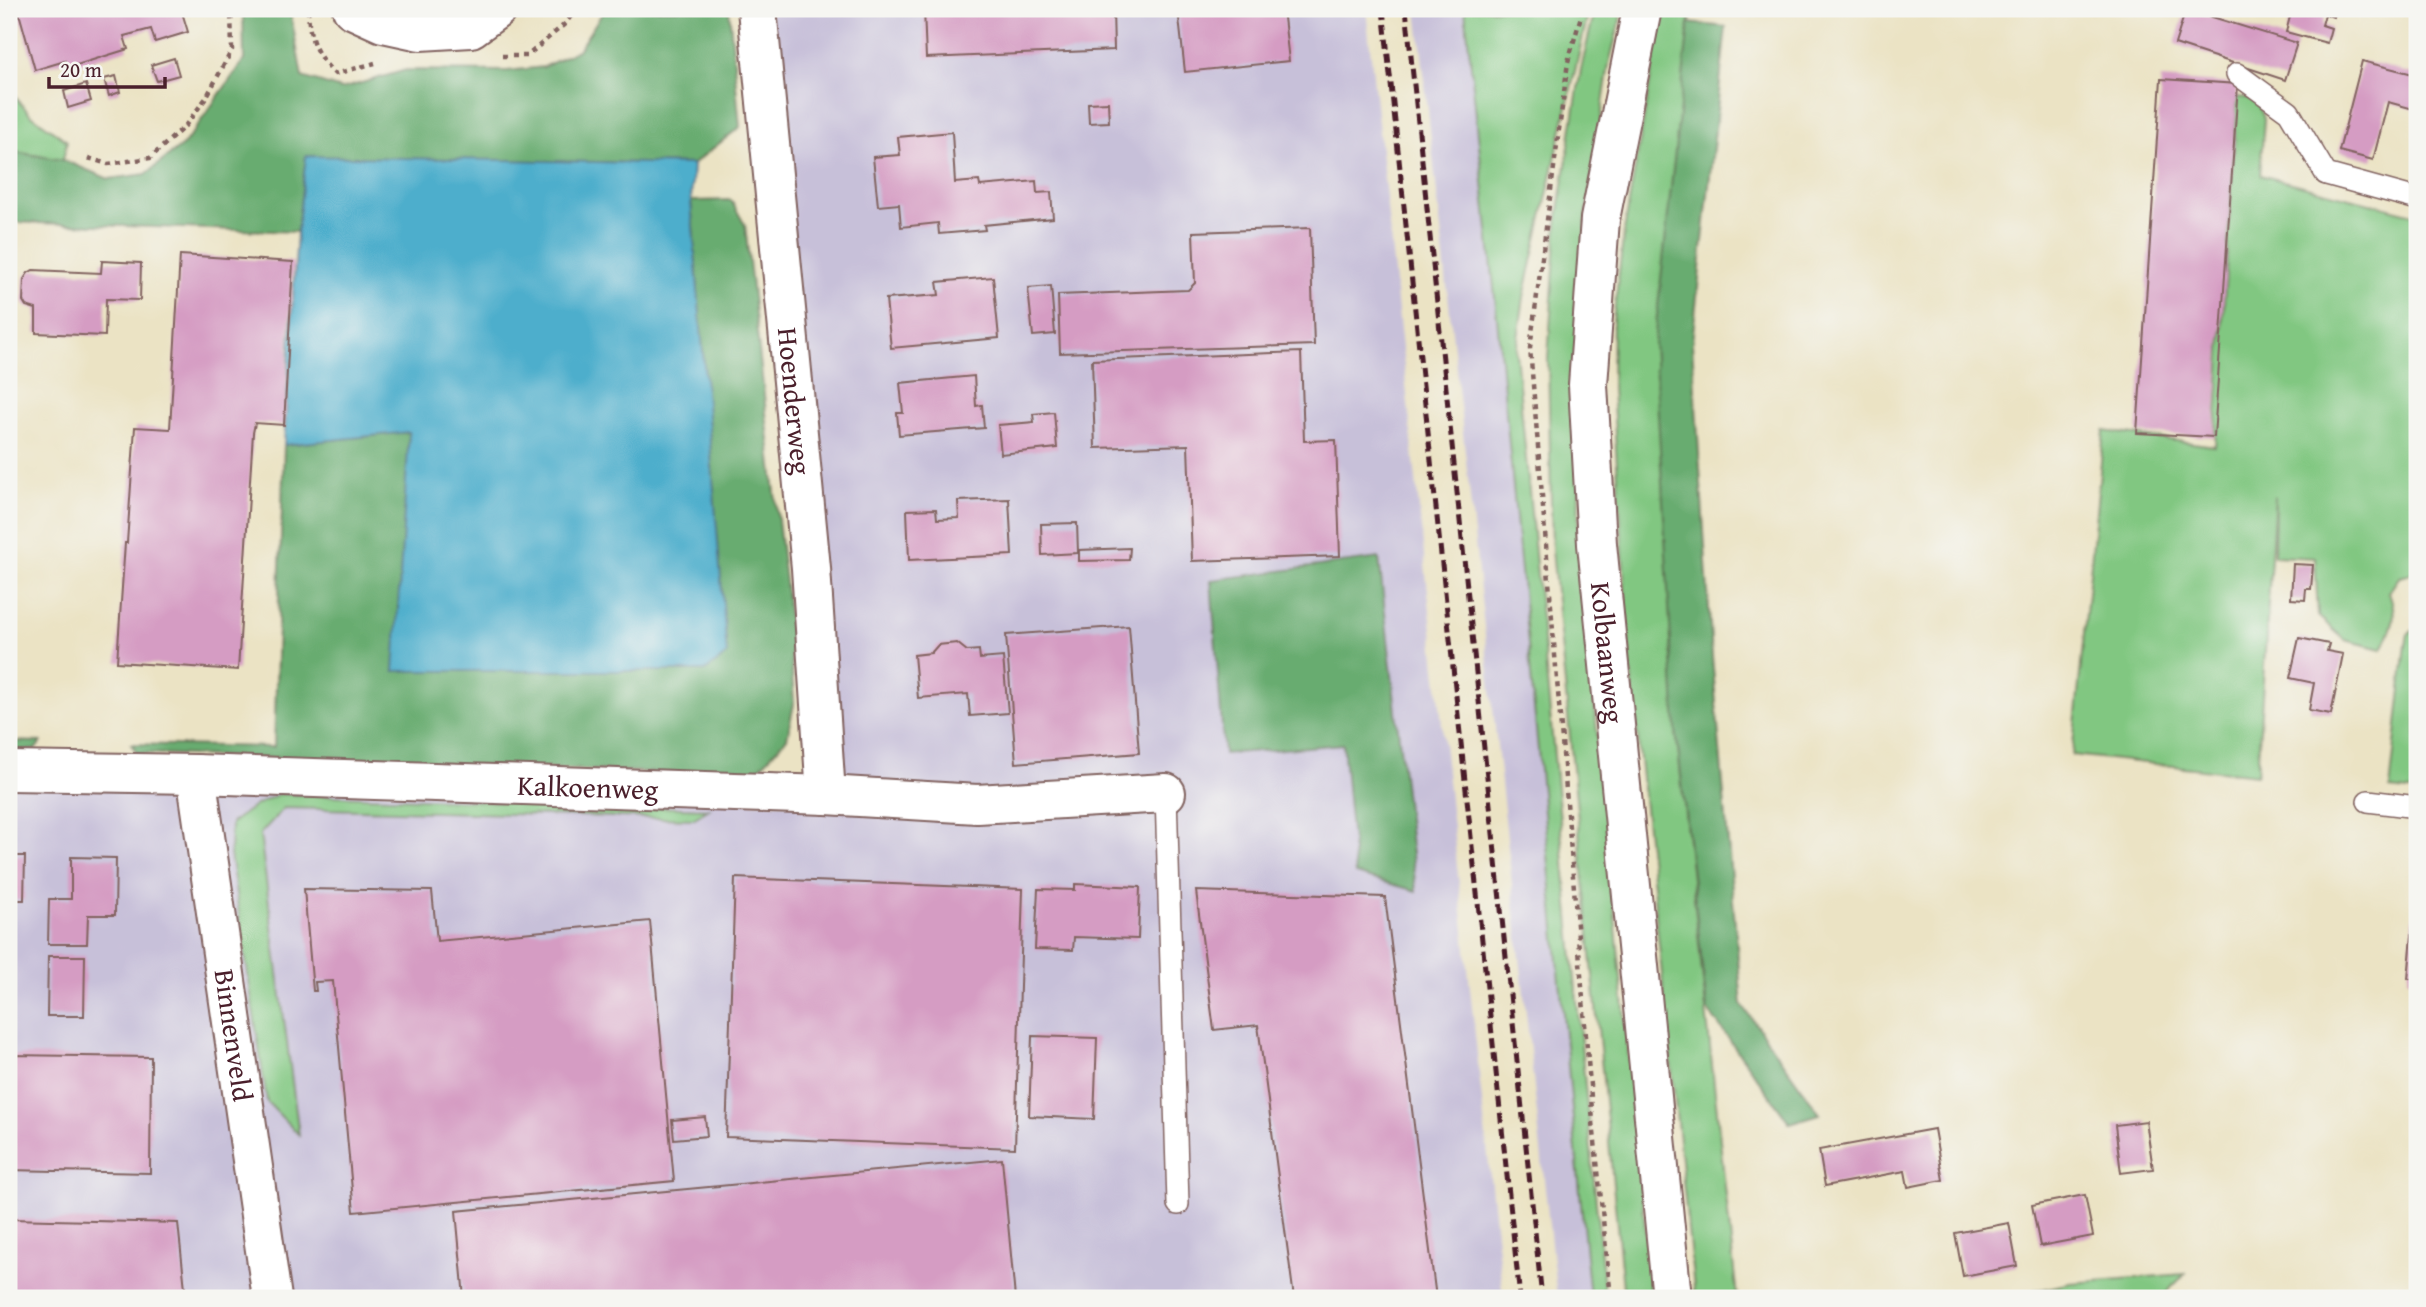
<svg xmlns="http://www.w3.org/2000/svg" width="2426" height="1307" font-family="'Gentium Book Plus',serif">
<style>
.industrial{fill:#c7c0d9}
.green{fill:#81c781;stroke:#667356;stroke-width:2}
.forest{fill:#68ac6f;stroke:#59664d;stroke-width:2}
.water{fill:#4daecc;stroke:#4c667c;stroke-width:2}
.building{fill:#d59cc3}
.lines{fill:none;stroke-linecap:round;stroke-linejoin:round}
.service-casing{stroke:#826461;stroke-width:24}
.minor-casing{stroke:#826461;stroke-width:42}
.tertiary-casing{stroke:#826461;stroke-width:42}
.path{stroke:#826461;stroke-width:4.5;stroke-dasharray:5 5;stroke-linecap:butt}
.service{stroke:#fff;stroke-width:21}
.minor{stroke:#fff;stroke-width:38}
.tertiary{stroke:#fff;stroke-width:38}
.rail{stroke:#4a1f2b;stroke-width:5;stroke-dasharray:10 5;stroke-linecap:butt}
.labels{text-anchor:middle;stroke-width:5;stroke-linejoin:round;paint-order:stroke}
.street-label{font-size:28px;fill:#4a1f2b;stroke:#f6f6f2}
</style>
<rect width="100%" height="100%" fill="#f6f6f2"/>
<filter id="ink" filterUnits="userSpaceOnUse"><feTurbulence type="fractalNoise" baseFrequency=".0143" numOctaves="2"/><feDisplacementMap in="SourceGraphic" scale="14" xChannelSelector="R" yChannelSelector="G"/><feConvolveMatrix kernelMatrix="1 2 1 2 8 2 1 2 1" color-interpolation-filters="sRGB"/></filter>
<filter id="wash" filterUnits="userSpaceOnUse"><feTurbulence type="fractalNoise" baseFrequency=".00686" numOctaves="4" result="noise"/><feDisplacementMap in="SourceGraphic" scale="28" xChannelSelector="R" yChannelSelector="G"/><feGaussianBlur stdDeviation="1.57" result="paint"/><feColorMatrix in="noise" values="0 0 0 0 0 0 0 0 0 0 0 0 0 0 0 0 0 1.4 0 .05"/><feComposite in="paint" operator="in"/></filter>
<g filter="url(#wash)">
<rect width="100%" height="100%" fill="#ebe3c4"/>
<g class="industrial">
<polygon points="770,9 1366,9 1503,1298 9,1298 9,780 844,805"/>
<polygon points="1417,9 1465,9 1496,307 1590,1298 1557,1298"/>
</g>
<g class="green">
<polygon points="1465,9 1589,9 1524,297 1516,352 1605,1298 1590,1298 1496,307"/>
<polygon points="1595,9 1623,9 1609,64 1586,217 1578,536 1652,1298 1624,1298 1552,550 1548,358 1557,223 1581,69"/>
<polygon points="1663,9 1694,9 1689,24 1676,730 1737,1298 1695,1298 1630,661 1612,389 1613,321 1624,231"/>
<polygon points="9,90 30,114 67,141 63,160 9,151"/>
<path d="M2237,97l20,2 7,20 -4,56 157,40v357l-17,4 -11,16c9,24 4,35 -7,57l-37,-9 -27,-24 -3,-58 -41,-2 1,-60 -18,279 -185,-20 32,-324 111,15z"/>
<polygon points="2417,628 2417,792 2390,789 2406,644 2408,634"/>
<polygon points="278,794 709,809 693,819 284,808 260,834 299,1135 267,1102 230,854 231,823 256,805"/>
<polygon points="2185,1274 2161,1298 2005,1298 2070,1283"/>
</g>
<g class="forest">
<polygon points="243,9 290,9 302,77 341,89 406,70 507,71 544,67 578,50 605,9 729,9 740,127 693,164 306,157 297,232 9,222 9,151 63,160 109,179 146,174 185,143 244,60"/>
<polygon points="1689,23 1726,27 1692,343 1712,656 1742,1005 1820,1114 1790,1123 1707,1009 1676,730 1654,343"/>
<polygon points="731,200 745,225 789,618 794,704 787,738 752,776 137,753 131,744 274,747 284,445 409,432 726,655 691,201"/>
<polygon points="1379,558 1416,891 1355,874 1343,744 1224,754 1211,580"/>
<polygon points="9,741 41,742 35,750 9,750"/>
</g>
<polygon class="water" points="306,156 693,164 691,201 727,655 705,671 394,671 409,432 284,445 297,232"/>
<g id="blocks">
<g class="building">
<polygon points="31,9 181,9 188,32 155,42 151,29 124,36 128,49 67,68 65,61 35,70 19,13"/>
<polygon points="843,9 869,9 869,11 843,15"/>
<polygon points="924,9 1113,9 1114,50 926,58"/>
<polygon points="1178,9 1283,9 1289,61 1185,72"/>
<polygon points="2186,9 2297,43 2285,80 2175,44"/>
<polygon points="2292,9 2336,9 2333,17 2325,14 2322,25 2331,28 2327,43 2286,32"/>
<polygon points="174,58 179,75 157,81 151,65"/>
<polygon points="2362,61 2417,75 2417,110 2388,102 2373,160 2339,151"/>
<polygon points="116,76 120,92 109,96 104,79"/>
<polygon points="2161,79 2238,84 2214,437 2137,433"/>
<polygon points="86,84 91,101 68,108 64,91"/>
<polygon points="1108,102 1109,122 1089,123 1088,103"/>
<polygon points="952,132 955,183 979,181 980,186 1036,181 1037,193 1051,192 1053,218 984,225 985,230 939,234 938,223 901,227 899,204 878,206 873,157 900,155 898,137"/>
<polygon points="1310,228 1314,345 1060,353 1058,295 1188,290 1195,283 1193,232"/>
<polygon points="180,255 293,262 284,425 255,423 253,433 238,670 117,662 125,543 127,543 135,427 170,429"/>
<polygon points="102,261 141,263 140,300 106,299 105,336 36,333 36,309 26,306 23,301 24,279 28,273 33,270 101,273"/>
<polygon points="993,277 999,338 891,348 886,299 939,295 937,282"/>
<polygon points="1051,286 1055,334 1033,336 1028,288"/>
<polygon points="1301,352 1304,441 1336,440 1340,556 1192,561 1188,445 1095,448 1092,360"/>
<polygon points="974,376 976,406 982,405 984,428 899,435 897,413 903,413 900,383"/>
<polygon points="1054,412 1057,448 1001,454 998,425 1034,422 1033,414"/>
<polygon points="1009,499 1012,555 909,560 907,510 936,509 937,519 959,518 958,501"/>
<polygon points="1077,523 1078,553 1042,555 1041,524"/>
<polygon points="1130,548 1129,560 1079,561 1079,550"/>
<polygon points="2293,564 2313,565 2311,589 2306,589 2305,600 2291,599"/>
<polygon points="1129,626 1139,753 1016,763 1006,635"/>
<polygon points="2299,638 2329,644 2327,651 2343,654 2331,714 2309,710 2314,683 2290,678"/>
<polygon points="957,643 967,651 979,650 980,659 1003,657 1008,713 970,716 968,694 918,698 914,655 931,653 938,645"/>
<polygon points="9,856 25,856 24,900 9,900"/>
<polygon points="71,857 116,858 115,915 88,915 87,944 48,944 49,899 71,899"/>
<polygon points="735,878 1023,889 1015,1148 726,1137"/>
<polygon points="1075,884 1140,887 1138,939 1074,937 1073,950 1035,949 1038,889 1075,890"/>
<polygon points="304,889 432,891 437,941 650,921 674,1181 354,1212 333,981 315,982 316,991 313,991"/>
<polygon points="1196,891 1385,897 1436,1298 1294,1298 1258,1025 1214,1030"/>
<polygon points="2415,904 2417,904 2417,979 2408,979"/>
<polygon points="48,956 85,956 84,1016 47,1016"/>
<polygon points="1032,1036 1097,1038 1094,1119 1029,1116"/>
<polygon points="9,1055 151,1057 150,1173 9,1170"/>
<polygon points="705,1117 707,1136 674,1139 672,1120"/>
<polygon points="2146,1121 2153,1169 2121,1173 2115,1125"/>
<polygon points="1934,1129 1943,1180 1908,1187 1905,1171 1825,1186 1819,1150"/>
<polygon points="1002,1159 1015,1298 464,1298 456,1211"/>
<polygon points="2085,1195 2093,1236 2040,1246 2032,1205"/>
<polygon points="9,1219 178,1223 186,1298 9,1298"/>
<polygon points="2009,1223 2017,1266 1963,1276 1955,1233"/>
</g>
</g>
</g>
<g filter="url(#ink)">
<use href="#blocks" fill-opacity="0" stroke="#826461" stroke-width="2"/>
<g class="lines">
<g class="service-casing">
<g id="service">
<polyline points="2237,74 2289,112 2326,174 2417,199"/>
<polyline points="1166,793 1178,1204"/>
<polyline points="2368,801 2417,807"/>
</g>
</g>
<g class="minor-casing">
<g id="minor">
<polyline points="352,9 383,23 420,31 471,28 497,9"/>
<path id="s1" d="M757,9l54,559 15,227"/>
<path id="s2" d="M9,771l187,3 630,21 151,9 189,-11"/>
<path id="s3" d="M196,774l76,524"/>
</g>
</g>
<g class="tertiary-casing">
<g id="tertiary">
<path id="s4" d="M1642,9l-42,210 -12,166 9,159 75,754"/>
</g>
</g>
<g class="path">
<path d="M308,9c1,29 6,44 27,65l40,-11"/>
<polyline points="1583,9 1568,62 1530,348 1593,1122 1611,1298"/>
<polyline points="502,56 527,56 566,23 576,9"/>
<polyline points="88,158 108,164 150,158 185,126 206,98 232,50 231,9"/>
</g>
<use href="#service" class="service"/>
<use href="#minor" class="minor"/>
<use href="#tertiary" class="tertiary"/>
<g class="rail">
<polyline points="1383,9 1520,1298"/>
<polyline points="1406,9 1542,1298"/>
</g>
</g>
</g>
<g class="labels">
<g class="street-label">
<text dy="10" stroke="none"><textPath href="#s1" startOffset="394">Hoenderweg</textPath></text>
<text dy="10" stroke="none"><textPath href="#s4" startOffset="649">Kolbaanweg</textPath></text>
<text dy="10" stroke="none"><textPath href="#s2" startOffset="579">Kalkoenweg</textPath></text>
<text dy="10" stroke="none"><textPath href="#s3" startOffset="264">Binnenveld</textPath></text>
</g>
</g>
<rect width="2426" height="1307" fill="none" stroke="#f6f6f2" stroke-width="35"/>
<path d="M49 77v10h116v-10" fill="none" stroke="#4a1f2b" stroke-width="3.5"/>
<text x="60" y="77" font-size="21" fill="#4a1f2b" stroke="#f6f6f2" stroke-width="5" paint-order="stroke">20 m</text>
</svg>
